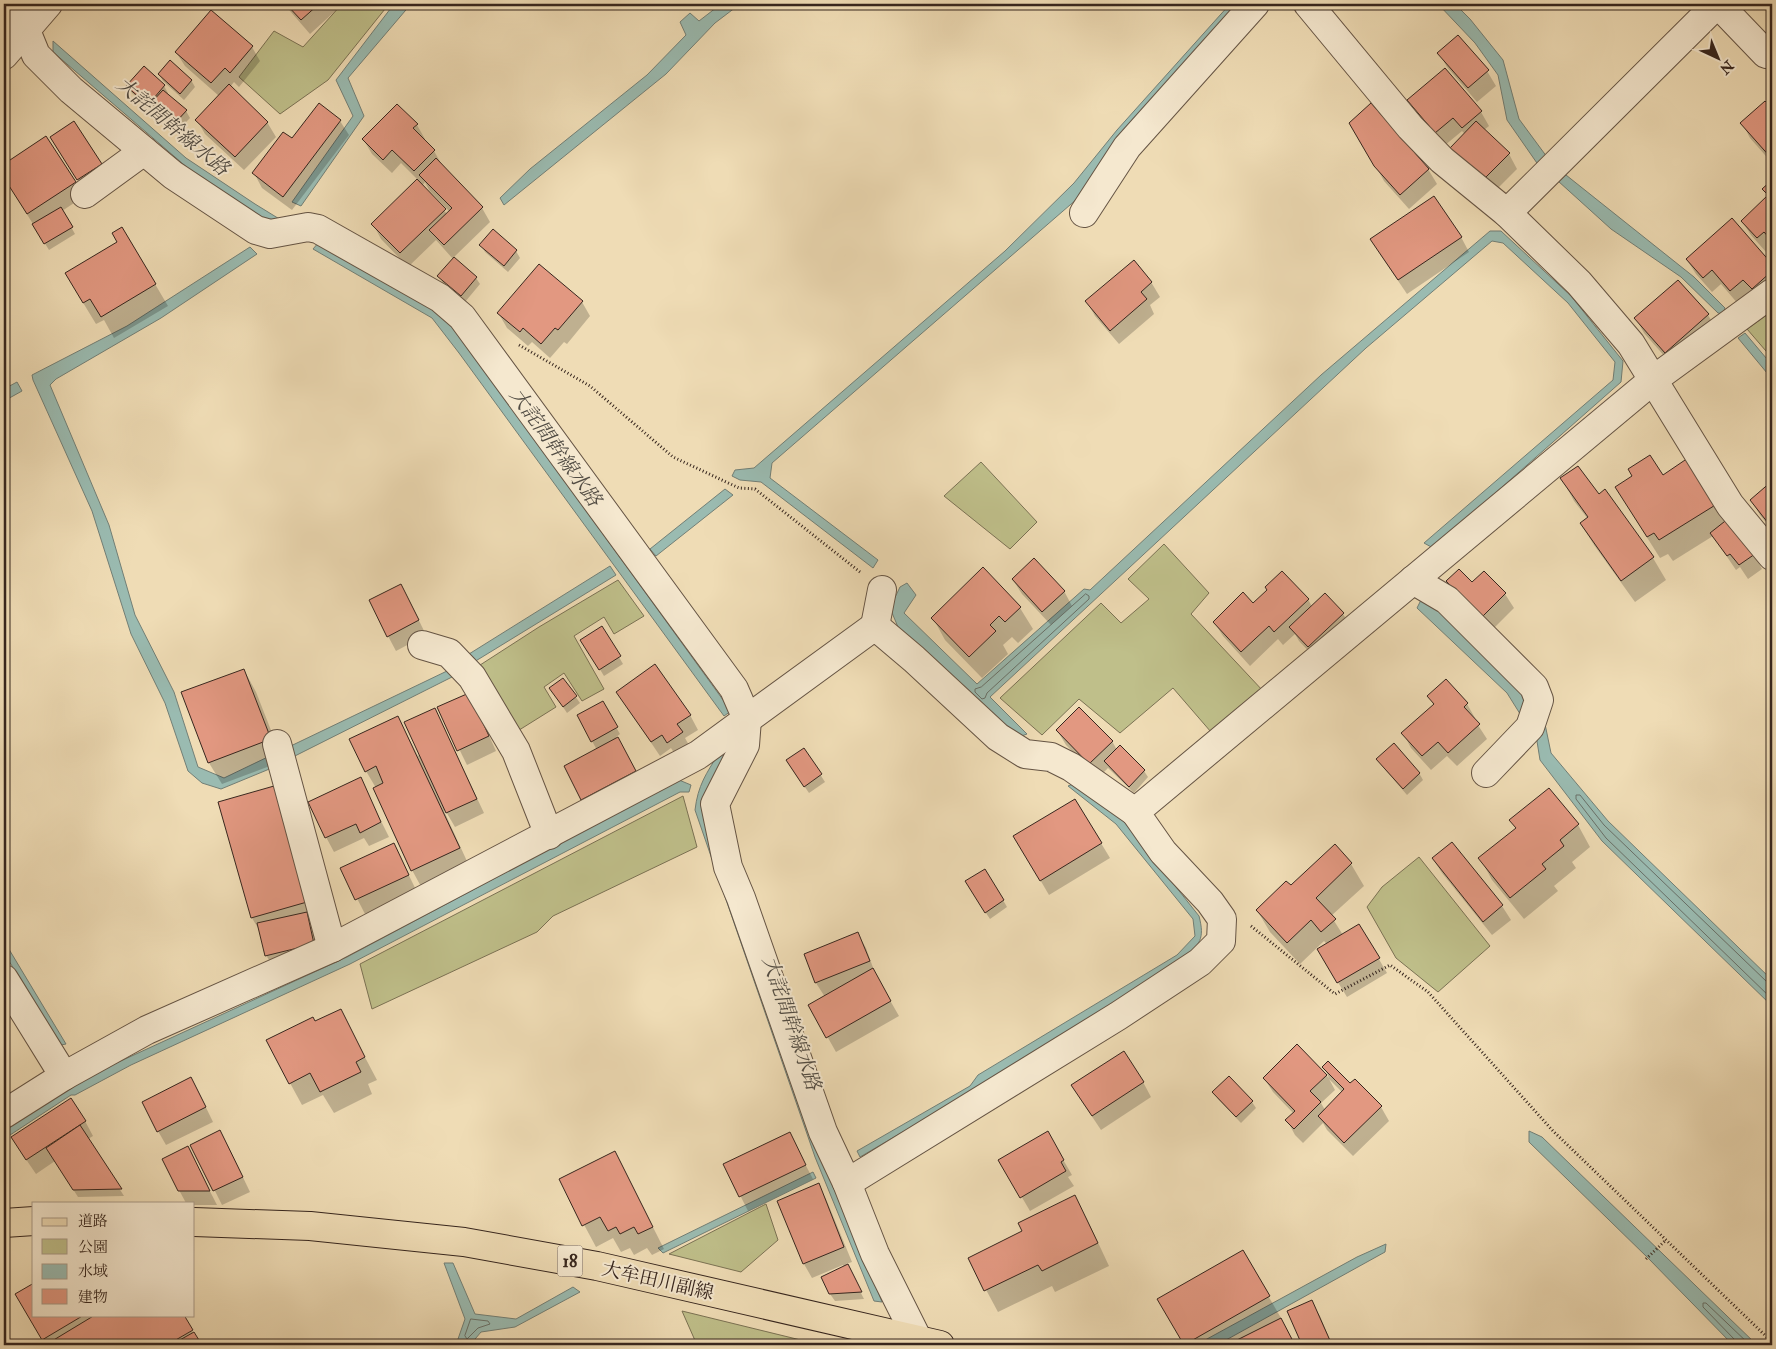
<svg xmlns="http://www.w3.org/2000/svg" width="1776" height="1349" font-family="'IM FELL Double Pica','Noto Serif JP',serif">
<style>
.green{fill:#bfbf8a;stroke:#7b7254}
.water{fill:#9abbb1;stroke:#727f76}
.shadow{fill:#0003;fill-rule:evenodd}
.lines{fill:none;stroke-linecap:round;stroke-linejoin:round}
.shore{stroke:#687068;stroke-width:1}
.building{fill:#e29881;stroke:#37261e}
.minor-casing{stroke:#655444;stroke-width:30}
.major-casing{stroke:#37261e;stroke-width:30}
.path{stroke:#37261e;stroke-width:3;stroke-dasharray:1 2.5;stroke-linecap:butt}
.minor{stroke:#f5e8cf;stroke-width:28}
.major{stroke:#efdcb5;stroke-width:28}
.labels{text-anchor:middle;stroke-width:4;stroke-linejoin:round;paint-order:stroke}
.shield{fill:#f5e8cf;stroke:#706053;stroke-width:1}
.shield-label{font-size:18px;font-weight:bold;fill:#37261e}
.street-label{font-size:19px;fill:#37261e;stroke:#f5e8cf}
.water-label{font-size:20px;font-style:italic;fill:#504b43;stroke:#f5e8cf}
</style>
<rect width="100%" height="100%" fill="#efdcb5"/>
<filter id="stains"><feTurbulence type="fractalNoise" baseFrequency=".004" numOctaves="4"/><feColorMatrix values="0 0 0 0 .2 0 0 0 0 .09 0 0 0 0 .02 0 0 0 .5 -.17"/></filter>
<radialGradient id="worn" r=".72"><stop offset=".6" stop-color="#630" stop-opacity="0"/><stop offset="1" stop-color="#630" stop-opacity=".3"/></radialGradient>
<g class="green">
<polygon points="342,4 389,4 328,80 280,114 239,77 274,31 303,47"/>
<polygon points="1772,311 1772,358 1747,329"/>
<polygon points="981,462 1037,522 1010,549 944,496"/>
<polygon points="1164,544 1209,593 1191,614 1264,692 1211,732 1173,688 1120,733 1079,699 1042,735 1000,698 1101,603 1121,623 1149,599 1128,579"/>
<polygon points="618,580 644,616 614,634 604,617 574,636 604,689 582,701 564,673 544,687 556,707 516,732 477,667 539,627"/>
<polygon points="683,796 697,847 553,916 537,932 372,1009 360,964"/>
<polygon points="1419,857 1490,946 1438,992 1396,958 1367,907 1382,887"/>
<polygon points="766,1204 778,1240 741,1272 669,1254"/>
<polygon points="682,1311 821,1345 697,1345"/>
</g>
<g class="water">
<polygon points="394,4 411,4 348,78 364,116 301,206 292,202 353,116 336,80"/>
<polygon points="721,4 740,4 715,23 666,74 504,205 500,198 530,169 647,75 686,35 680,22 690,13 699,21"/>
<polygon points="1230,4 1242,4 1085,192 772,463 770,478 878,560 873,568 761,482 740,480 732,476 735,470 754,468 1005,251 1074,183 1117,130"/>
<polygon points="1438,4 1455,4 1470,19 1503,60 1519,119 1547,157 1539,166 1507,120 1498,75 1475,43"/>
<polygon points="53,41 186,158 255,204 281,220 275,226 211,188 53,52"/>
<polygon points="1566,175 1694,277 1725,308 1723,314 1718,313 1681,277 1611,229 1558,181"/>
<polygon points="1490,231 1501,231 1571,296 1623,361 1621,382 1433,548 1424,543 1613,380 1615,362 1568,303 1503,243 1492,241 1366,348 990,697 1027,734 1016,738 898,627 890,608 900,587 907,583 916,595 904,613 977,684 1084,589 1090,590 1321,375"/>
<polygon points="319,242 435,309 454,328 731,711 724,716 459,353 432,318 313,249"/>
<polygon points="250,247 257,254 161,318 56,379 50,385 109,525 135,615 174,692 198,767 224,778 447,671 454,676 267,770 221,789 202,783 188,771 165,703 131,634 92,511 33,380 32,375 127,326"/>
<polygon points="1745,333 1772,365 1772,379 1738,338"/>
<polygon points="17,382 22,391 4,401 4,389"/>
<polygon points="725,489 733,495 656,556 650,549"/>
<polygon points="610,566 616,575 474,662 469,654"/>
<polygon points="1421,600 1437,606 1528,697 1522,717 1507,693 1417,608"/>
<polygon points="1545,724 1551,753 1608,821 1772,980 1772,1006 1602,841 1540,760 1536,735"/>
<path d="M719,753l7,4 -17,31 114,365 59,149 -8,-1 -59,-144 -120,-347c3,-25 11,-36 24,-57z"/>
<polygon points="679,780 691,785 689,792 680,792 350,964 131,1065 75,1095 71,1095 4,1139 4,1131 86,1077 347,957"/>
<path d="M1078,782l44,37 77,97c6,23 1,28 -16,44l-202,126 -121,71 -3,-6 113,-65 8,-11 199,-120 18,-19 -2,-17 -77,-95 -48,-38z"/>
<polygon points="4,941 66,1044 61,1045 4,953"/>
<polygon points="1529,1131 1542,1137 1757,1345 1733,1345 1648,1258 1529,1142"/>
<polygon points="813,1172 816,1178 663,1253 658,1248"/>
<polygon points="1386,1244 1385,1252 1217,1345 1196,1345 1357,1257"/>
<polygon points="444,1263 453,1263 475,1314 516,1319 573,1287 580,1292 515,1327 481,1332 470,1345 451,1345 458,1339 465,1319"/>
</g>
<g class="shadow">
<polygon points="284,4 343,4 310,34"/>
<polygon points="252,47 260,61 239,87 234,82 230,87 267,122 276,137 244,170 205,134 197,120 219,96 185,66 176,52"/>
<polygon points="1439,53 1487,71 1496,86 1477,102 1447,67"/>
<polygon points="144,68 164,86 168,93 167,94 186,111 190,118 179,129 155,107 152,111 132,93 128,86"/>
<polygon points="1445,70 1481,112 1489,126 1484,130 1509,154 1517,169 1492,194 1460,162 1452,148 1465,134 1462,131 1444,146 1417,115 1408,100"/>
<polygon points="159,74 191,80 195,87 184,100 163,81"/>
<path d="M397,106l20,19 8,14 -1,2 10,10 8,14 40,43 8,14 -37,36 23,20 4,6 -15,18 -22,-19 -4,-7 14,-17 -17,-19 -28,27 -27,-28 -8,-15 45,-44 -17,-17 -9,10 -20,-19 -9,-15zM425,182l4,8 21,22 -3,2 -25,-28z"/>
<polygon points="1772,108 1772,163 1750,138 1742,123"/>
<polygon points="340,121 349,135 292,210 262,188 254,173"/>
<polygon points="1351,123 1428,169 1437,184 1409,209 1384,181"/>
<polygon points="46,138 83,197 62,211 75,234 49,250 4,177 4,166"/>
<polygon points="60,152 101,164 109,179 87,193"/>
<polygon points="1772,181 1772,246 1766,252 1751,235 1742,221 1768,197 1764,189"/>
<polygon points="1732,220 1772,265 1772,293 1739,305 1721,284 1712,292 1696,274 1687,260"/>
<polygon points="493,231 516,251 520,258 508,272 485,252 481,245"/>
<polygon points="1461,237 1469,252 1407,294 1380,254"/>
<polygon points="1151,282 1160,297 1150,305 1154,314 1119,344 1095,316 1087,302"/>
<polygon points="155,284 168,306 114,338 104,320 96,324 79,296"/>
<polygon points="582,302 590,316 567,344 564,342 550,358 532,342 528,346 507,328 499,314"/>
<polygon points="1708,315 1716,329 1674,367 1644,333 1636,319"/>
<polygon points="1688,460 1754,554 1762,569 1748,579 1740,567 1736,570 1713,536 1673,561 1668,554 1660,558 1629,509 1634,476 1662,476"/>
<polygon points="1562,479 1599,496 1605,491 1653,558 1666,580 1635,602 1594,545 1581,524 1588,519 1574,501"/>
<polygon points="1772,483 1772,530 1760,515 1751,500"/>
<polygon points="1484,572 1505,594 1514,608 1491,631 1456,596 1448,582 1472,584"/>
<polygon points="1013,580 1064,591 1072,606 1051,625 1022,594"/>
<polygon points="1308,599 1312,607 1343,614 1352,628 1317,660 1299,641 1295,634 1283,645 1278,639 1250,666 1223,636 1214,622 1253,605"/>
<polygon points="409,600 426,635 396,651 388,636"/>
<polygon points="1020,608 1033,629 1018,643 1012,637 1003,645 1008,654 982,678 945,640 933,618"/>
<polygon points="602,628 623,664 604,676 582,640"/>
<polygon points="244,670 256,692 283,761 222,784 209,763"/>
<polygon points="563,679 580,703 567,713 555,695"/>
<polygon points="617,692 690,715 698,730 685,738 690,747 676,756 671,748 660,756"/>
<polygon points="1429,696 1467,704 1475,718 1474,719 1487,739 1457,766 1447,756 1431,770 1411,748 1403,733 1434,706"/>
<polygon points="602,703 620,734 616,737 643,786 591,814 565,767 597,750 578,716"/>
<polygon points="439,708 477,709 496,751 467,765"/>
<polygon points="398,717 418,756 442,724 484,813 455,827 445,810 444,811 471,870 424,892 412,870 376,788 366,771"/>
<polygon points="1057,730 1112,741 1117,750 1144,771 1148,777 1134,793 1108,768 1098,778 1066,745"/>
<polygon points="804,749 825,782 809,793 791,767"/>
<polygon points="1378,759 1419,773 1423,780 1407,795 1382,766"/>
<polygon points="360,779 389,837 369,846 364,838 334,852 326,837"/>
<polygon points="280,786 322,958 275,970 266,955 261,933 252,918 220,803"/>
<polygon points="1549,789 1578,825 1590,847 1572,862 1576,868 1554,886 1558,891 1524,919 1492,880 1480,858 1516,829 1511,820"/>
<polygon points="1075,800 1110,858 1049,895 1015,837"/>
<polygon points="1452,843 1502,906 1511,920 1492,935 1442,873 1433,859"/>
<polygon points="1334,846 1351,864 1364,886 1331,916 1343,935 1359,925 1387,973 1347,997 1318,950 1327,944 1324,941 1300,964 1270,932 1257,910 1291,887"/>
<polygon points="401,859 416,890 365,914 342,869"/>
<polygon points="970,889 1003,900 1007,907 990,919"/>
<polygon points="857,933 866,948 876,976 899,1016 836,1052 810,1006 825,997 816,983 805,955"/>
<polygon points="340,1010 377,1080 368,1084 372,1094 334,1113 323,1095 302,1105 290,1083 315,1023"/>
<path d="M1297,1046l32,32 -5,-11 57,40 8,14 -36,35 -26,-26 -4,-7 -20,20 -8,-8 -8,-15 7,-6 -21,-22 -9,-14zM1329,1079l14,14 -18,17 -4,-7 14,-13z"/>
<polygon points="1143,1082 1151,1097 1101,1130 1081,1100"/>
<polygon points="1214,1092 1252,1102 1256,1108 1241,1123 1218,1099"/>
<polygon points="199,1093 213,1122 166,1145 158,1131"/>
<polygon points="85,1121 93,1136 88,1139 124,1196 78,1197 55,1161 36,1174 21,1152"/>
<polygon points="1047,1132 1072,1175 1068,1177 1074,1186 1030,1211 1000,1160"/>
<polygon points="789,1134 813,1179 748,1211 725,1165"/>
<polygon points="192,1145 228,1146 250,1192 222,1205"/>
<polygon points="615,1152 664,1249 652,1255 647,1248 634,1255 630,1248 621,1252 613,1238 596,1247 560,1180"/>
<polygon points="195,1162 217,1205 194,1205 194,1203 186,1203 179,1190"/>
<polygon points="818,1185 826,1199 852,1262 846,1264 864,1299 835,1301 830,1294 844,1267 843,1265 812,1278 804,1264"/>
<polygon points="1074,1197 1087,1219 1109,1266 1055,1292 1052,1286 998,1312 969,1258 1024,1231"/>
<polygon points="1242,1251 1281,1318 1295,1345 1185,1345 1159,1300"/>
<polygon points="17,1294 34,1315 183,1315 200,1345 46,1345"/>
<polygon points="1311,1302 1320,1316 1332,1345 1303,1345 1289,1312"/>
</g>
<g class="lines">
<g class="shore">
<polygon points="1086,594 1089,596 1089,599 987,693 985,698 982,699 975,692 975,689 981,687"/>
<polyline points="1772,983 1767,982 1604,825 1580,795 1576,795 1576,799 1606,838 1772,999"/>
<polygon points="471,1319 488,1321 490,1324 478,1328 467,1339 465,1336"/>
<polyline points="1737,1345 1735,1340 1703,1307 1703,1303 1706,1303 1750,1345"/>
</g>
</g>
<g class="building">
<polygon points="286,4 319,4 301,20"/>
<polygon points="211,10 253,46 230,73 225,68 211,83 175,52"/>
<polygon points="1458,35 1489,70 1468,88 1437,53"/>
<polygon points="170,60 192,80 180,94 158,74"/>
<polygon points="144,66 165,85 148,105 126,86"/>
<polygon points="1445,68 1482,111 1462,128 1453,118 1435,133 1407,100"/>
<polygon points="229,84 268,122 235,157 195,120"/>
<polygon points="163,90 187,110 175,123 151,103"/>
<polygon points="1765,101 1771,107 1772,106 1772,159 1740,123"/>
<polygon points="319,103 341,120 283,197 252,173 283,132 292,138"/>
<polygon points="1371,103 1429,169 1400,195 1374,166 1349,123"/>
<polygon points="397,104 418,124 413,128 435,150 414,171 392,150 383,160 362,139"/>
<polygon points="74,121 102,164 77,180 50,137"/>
<polygon points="1476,121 1510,153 1483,180 1450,148"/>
<polygon points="46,136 76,182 27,214 4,178 4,164"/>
<polygon points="436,158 483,207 444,245 429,230 452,208 419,175"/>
<polygon points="417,179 446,209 400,253 371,224"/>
<polygon points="1772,180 1772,241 1764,232 1757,238 1741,221 1768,195 1762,189"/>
<polygon points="1434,196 1462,237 1398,280 1370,239"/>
<polygon points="61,207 73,227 44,244 32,224"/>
<polygon points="1732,218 1772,264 1772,271 1752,289 1743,280 1730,291 1712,270 1703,278 1686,259"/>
<polygon points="122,227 156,284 101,317 90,299 83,303 65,273 117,242 112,233"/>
<polygon points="493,229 517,250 504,266 479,245"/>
<polygon points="454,257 477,277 461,296 437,276"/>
<polygon points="1134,260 1152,282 1141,292 1147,299 1110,331 1085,301"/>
<polygon points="539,264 583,301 558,330 555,328 541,344 523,328 520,332 497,313"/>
<polygon points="1678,280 1709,314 1665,353 1634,318"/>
<polygon points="1650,455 1663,475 1688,458 1717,504 1659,540 1654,533 1647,537 1615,487 1632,476 1628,469"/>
<polygon points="1578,466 1599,494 1605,489 1654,557 1621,581 1580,523 1588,517 1560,478"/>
<polygon points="1772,481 1772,528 1750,500"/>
<polygon points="1729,518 1755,554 1739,565 1730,554 1727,556 1710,533"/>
<polygon points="1034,558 1065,591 1042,612 1012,579"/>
<polygon points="983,567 1021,607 1005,622 999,616 990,625 996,631 969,657 931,618"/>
<polygon points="1459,569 1472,582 1484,571 1506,593 1482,617 1446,581"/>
<polygon points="1282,571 1309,599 1274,632 1269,626 1241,652 1213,622 1243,592 1253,603 1267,590 1265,587"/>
<polygon points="401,584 419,620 387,637 369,600"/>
<polygon points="1325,593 1344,613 1308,647 1289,627"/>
<polygon points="602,626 621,656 599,670 580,640"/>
<polygon points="655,664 691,715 677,724 683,732 667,743 662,735 651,742 616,692"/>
<polygon points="244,669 271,739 208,763 181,692"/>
<polygon points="563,678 577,696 563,707 549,688"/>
<polygon points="1446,679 1468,703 1464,707 1480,724 1448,753 1438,742 1422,756 1401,733 1434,704 1427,696"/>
<polygon points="469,693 489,736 457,751 437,707"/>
<polygon points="603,701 618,727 591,742 577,715"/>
<polygon points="1079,707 1113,741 1089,764 1056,730"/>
<polygon points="435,708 477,799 446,813 404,722"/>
<polygon points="398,716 460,848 411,871 373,788 383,783 376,766 365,772 349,739"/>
<polygon points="618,737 636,771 581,800 564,766"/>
<polygon points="1394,743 1420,773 1403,789 1376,759"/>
<polygon points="1120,745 1145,770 1129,787 1104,761"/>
<polygon points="804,748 822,774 804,787 786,760"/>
<polygon points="361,777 381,822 360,833 356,824 325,838 308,802"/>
<polygon points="281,784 314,900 251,918 218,802"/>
<polygon points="1549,788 1579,824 1560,840 1564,846 1542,864 1546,869 1510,898 1478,858 1516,828 1509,820"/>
<polygon points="1075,799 1102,843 1040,881 1013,836"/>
<polygon points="1452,842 1503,905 1483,922 1432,858"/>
<polygon points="394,843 409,875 355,900 340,868"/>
<polygon points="1335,844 1352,863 1316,898 1336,919 1321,932 1311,920 1287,943 1256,910 1286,881 1291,885"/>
<polygon points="985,869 1004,900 985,913 965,881"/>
<polygon points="307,912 314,944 265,956 257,923"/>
<polygon points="1359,924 1380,958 1337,983 1317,949"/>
<polygon points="858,932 870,961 815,983 804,954"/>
<polygon points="873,968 891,1001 826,1038 808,1005"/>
<polygon points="341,1009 365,1057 356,1062 361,1072 320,1092 310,1073 289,1084 266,1040 313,1017 315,1021"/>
<polygon points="1297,1044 1327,1075 1310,1091 1321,1102 1294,1129 1285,1120 1295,1111 1263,1078"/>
<polygon points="1124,1051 1144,1082 1092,1116 1071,1085"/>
<polygon points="1328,1061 1350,1083 1355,1079 1382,1106 1344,1143 1318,1116 1344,1089 1322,1067"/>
<polygon points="1229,1076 1253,1101 1236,1117 1212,1092"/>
<polygon points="191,1077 206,1107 157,1132 142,1102"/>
<polygon points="71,1098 86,1121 26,1160 11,1137"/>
<polygon points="80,1125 122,1189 73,1190 46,1148"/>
<polygon points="220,1130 243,1177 213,1191 190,1145"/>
<polygon points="1048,1131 1064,1160 1061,1162 1066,1171 1020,1198 998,1160"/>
<polygon points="790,1132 806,1165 739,1197 723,1164"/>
<polygon points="188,1146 210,1191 178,1191 162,1159"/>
<polygon points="615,1151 653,1227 638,1234 634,1227 620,1234 616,1227 608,1231 600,1217 582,1226 559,1179"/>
<polygon points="819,1183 844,1247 803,1264 777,1201"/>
<polygon points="1075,1195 1098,1243 1042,1271 1038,1265 984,1291 968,1258 1022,1231 1018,1223"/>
<polygon points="1243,1250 1270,1296 1184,1345 1157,1299"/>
<polygon points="848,1264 862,1292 829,1294 821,1277"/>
<polygon points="34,1283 34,1315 84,1315 42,1340 15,1294"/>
<polygon points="1312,1300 1332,1345 1302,1345 1287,1311"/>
<polygon points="95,1315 184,1315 193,1330 167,1345 48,1345 47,1344"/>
<polygon points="1281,1318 1295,1345 1232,1345 1231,1343"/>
<polygon points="194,1332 202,1345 171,1345"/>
</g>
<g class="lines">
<g class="minor-casing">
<g id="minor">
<polyline points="14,4 16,6 36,55 71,90 173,175 256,230 270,234 308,227 318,229 440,298 462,317 734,689 747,719 745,745 715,804 728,867 741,898 823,1132 847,1183 875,1254 918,1340 919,1345"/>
<polyline points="1308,4 1410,127 1442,160 1507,213 1579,283 1631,344 1730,505 1772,556"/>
<polyline points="1718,4 1766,54 1772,55"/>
<polyline points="4,55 48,4"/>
<polyline points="85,194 144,151"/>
<polyline points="1084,213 1127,147 1255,4"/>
<polyline points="1507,213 1717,4"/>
<polyline points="1413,580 1447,600 1534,687 1539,700 1530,727 1486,773"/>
<polyline points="875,626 882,590"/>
<polyline points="422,645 449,653 472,677 516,751 549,835"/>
<polyline points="277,744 332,948"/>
<polyline points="4,979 64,1076"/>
<polyline points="4,1114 64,1076 147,1030 332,948 698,755 875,626 914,659 998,737 1025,754 1051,757 1071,767 1135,812"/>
<polyline points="847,1183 1118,1016 1200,962 1221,941 1222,919 1210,902 1163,852 1135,812 1653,380 1772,293"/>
</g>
</g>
<g class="major-casing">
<g id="major">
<polyline points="194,1222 310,1226 464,1242 597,1266 940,1345"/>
<polyline points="4,1223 34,1221"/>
</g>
</g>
<g class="path">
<polyline points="519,345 590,386 673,457 739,488 755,489 860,572"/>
<polyline points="1251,926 1335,994 1390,965 1428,992 1553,1131 1772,1342"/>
<polyline points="1646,1259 1666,1240"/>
</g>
<use href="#minor" class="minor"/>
<use href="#major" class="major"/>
</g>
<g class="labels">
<rect class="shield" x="557.5" y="1245.5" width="25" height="31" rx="4"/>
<g class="shield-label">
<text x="570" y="1267">18</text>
</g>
<g class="street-label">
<text transform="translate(658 1280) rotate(13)" y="7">大牟田川副線</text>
</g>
<g class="water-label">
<text transform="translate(173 126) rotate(40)" y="7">大詫間幹線水路</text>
<text transform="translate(556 447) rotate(54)" y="7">大詫間幹線水路</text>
<text transform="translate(792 1023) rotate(71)" y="7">大詫間幹線水路</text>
</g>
</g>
<rect width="1776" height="1349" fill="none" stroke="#efdcb5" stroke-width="20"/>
<rect x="5" y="5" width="1766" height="1339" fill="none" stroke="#37261e" stroke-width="2.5"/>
<rect x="10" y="10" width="1756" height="1329" fill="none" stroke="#37261e"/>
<rect x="32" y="1202" width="162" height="115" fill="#f5e8cf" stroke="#a99a88"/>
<rect x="42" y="1218" width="25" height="8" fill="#efdcb5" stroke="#a99a88"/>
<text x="78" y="1226" font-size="15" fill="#37261e">道路</text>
<rect x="42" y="1239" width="25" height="15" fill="#bfbf8a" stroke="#a99a88"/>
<text x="78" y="1252" font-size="15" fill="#37261e">公園</text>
<rect x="42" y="1264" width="25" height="15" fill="#9abbb1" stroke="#a99a88"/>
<text x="78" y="1276" font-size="15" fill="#37261e">水域</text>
<rect x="42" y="1289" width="25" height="15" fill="#e29881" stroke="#a99a88"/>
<text x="78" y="1302" font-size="15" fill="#37261e">建物</text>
<g transform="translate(1718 58) rotate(136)" stroke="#f5e8cf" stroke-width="4" paint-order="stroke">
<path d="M0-4L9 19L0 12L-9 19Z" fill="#37261e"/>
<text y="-8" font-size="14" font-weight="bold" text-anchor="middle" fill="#37261e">N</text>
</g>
<rect width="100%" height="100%" filter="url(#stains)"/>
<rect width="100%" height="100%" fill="url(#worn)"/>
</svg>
